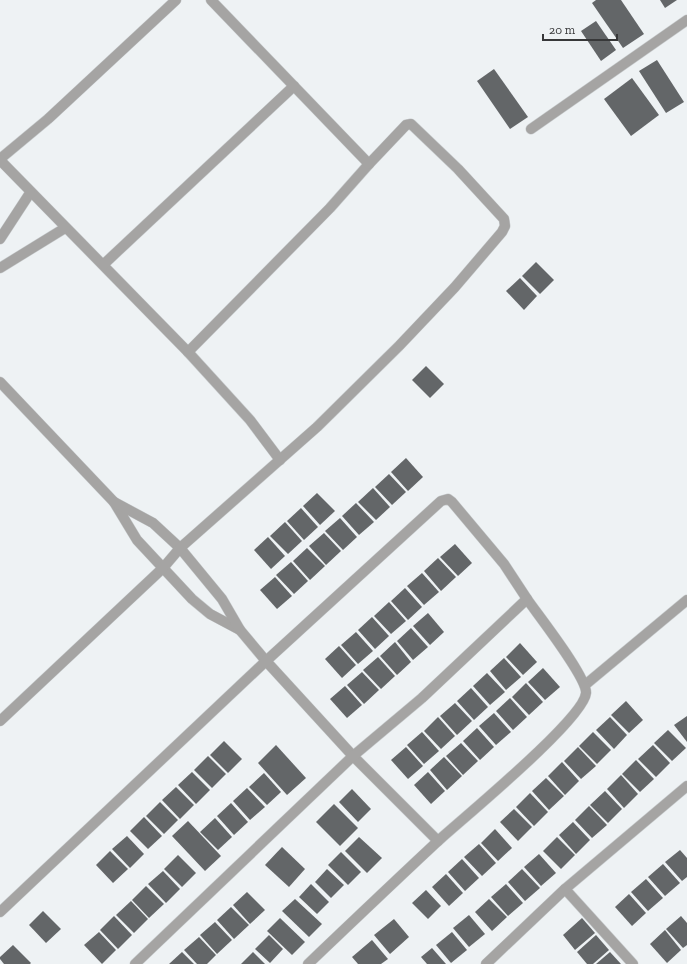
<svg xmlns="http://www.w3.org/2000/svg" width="687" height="964" font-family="'Zilla Slab',serif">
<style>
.building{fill:#636668}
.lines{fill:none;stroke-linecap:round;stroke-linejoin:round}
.street-casing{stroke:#c9cdcf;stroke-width:11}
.street{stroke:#a5a4a3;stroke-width:10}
</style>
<rect width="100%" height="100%" fill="#eef2f4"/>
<g class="building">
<polygon points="596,0 621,0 644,34 623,48 592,3"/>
<polygon points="660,0 677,0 665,8"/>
<polygon points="596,21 616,50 601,61 581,31"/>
<polygon points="657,60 684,102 666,113 639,71"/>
<polygon points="494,69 528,117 510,129 477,81"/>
<polygon points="632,78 659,115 631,136 604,99"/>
<polygon points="536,262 554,280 540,294 522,276"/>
<polygon points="520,278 537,296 524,310 506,291"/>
<polygon points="426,366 444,384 430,398 412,380"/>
<polygon points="406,458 423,477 408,491 391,472"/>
<polygon points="389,474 406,492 392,505 375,487"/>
<polygon points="373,488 390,507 376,520 358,502"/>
<polygon points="317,493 335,511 320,525 303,506"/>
<polygon points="356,503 374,522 359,535 342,516"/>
<polygon points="301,508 318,527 304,540 287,521"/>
<polygon points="340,518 357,537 343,550 325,531"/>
<polygon points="285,522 302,541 288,554 270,536"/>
<polygon points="324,533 341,551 326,565 309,546"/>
<polygon points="268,537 285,556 271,569 254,550"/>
<polygon points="455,544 472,563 458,576 440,557"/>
<polygon points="307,548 325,566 310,580 293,561"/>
<polygon points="438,558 456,577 441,591 424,571"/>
<polygon points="291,562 308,581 294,594 276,575"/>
<polygon points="422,573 439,592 424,605 407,586"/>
<polygon points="275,577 292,596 277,609 260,590"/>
<polygon points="405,588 422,607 408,620 391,601"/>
<polygon points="389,602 406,621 391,634 374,616"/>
<polygon points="428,613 444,632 430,645 413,626"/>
<polygon points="372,617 389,636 375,649 358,630"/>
<polygon points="411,628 428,647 413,660 397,641"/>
<polygon points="356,632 373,651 358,664 341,645"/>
<polygon points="395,642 411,662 397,675 380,656"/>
<polygon points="520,643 537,662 523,675 506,657"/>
<polygon points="339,646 356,665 342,678 325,659"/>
<polygon points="378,657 395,676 381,689 363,670"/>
<polygon points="504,658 521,677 506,690 490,671"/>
<polygon points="543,668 560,687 545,700 528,682"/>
<polygon points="362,672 379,690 364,704 347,685"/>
<polygon points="487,673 505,692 490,705 473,686"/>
<polygon points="526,683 543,702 529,715 512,697"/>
<polygon points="345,686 362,705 347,718 330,699"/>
<polygon points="471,688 488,707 474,720 457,701"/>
<polygon points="510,698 527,717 513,730 496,711"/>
<polygon points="626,701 643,720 629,733 611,715"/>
<polygon points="455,703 472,721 457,735 440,716"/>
<polygon points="494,713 511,732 496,745 479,726"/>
<polygon points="687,716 687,742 674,725"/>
<polygon points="438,717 455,736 441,749 424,731"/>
<polygon points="610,717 627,735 614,749 596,730"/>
<polygon points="477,728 494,747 480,760 463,741"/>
<polygon points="668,730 686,748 672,761 654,743"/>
<polygon points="422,732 439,751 424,764 407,745"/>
<polygon points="593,732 611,750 597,764 579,746"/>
<polygon points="224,741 242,759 228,773 210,755"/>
<polygon points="461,743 478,761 463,775 446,756"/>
<polygon points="276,745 306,778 287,795 258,763"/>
<polygon points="653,745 670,763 656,777 638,759"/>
<polygon points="406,747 423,766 408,779 391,760"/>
<polygon points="578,747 596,766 581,779 564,761"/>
<polygon points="208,756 226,774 212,788 194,770"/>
<polygon points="444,757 462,776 447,790 430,770"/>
<polygon points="636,760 654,779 640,792 622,774"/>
<polygon points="562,762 579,781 565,795 548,776"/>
<polygon points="192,772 210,790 196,804 178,785"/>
<polygon points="428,772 445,791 431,804 414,785"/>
<polygon points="264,773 281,792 267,805 249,787"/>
<polygon points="621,775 638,794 624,808 607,789"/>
<polygon points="546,778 564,796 549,810 532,791"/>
<polygon points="176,787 194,805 180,819 162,800"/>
<polygon points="247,788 265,807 250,820 233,801"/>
<polygon points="352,789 371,809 358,822 339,802"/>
<polygon points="605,791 622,809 608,823 590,805"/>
<polygon points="530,793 548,812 534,826 516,807"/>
<polygon points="160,802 178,820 164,834 146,816"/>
<polygon points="231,803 248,822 234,835 217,816"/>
<polygon points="334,804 358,828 340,846 316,822"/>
<polygon points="589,806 607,825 592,838 575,820"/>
<polygon points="514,809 532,827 518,841 500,822"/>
<polygon points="144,817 162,836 148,849 130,831"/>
<polygon points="215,818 232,837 218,850 200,832"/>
<polygon points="188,821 221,856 205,871 172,836"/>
<polygon points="573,822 590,840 576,854 559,835"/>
<polygon points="495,829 512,848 498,861 481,843"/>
<polygon points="127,836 144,854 130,868 112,849"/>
<polygon points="359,837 382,858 367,873 345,851"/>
<polygon points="557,837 575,855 561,869 543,851"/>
<polygon points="479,844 496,863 482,876 464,857"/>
<polygon points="282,847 305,869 289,887 265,865"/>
<polygon points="680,850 687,858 687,877 682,881 665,862"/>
<polygon points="110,851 128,869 113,883 96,865"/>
<polygon points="341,852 361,872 348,885 328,865"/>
<polygon points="539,854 556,873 541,886 524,867"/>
<polygon points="178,855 196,873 182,887 164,869"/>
<polygon points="462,859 479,878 465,891 448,872"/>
<polygon points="663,864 680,883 665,896 648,877"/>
<polygon points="327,869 344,885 331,898 315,882"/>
<polygon points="522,869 540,888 525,901 508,882"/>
<polygon points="163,871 180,889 166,903 148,884"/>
<polygon points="446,874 463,893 449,906 432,887"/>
<polygon points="646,879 663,898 648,911 631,892"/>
<polygon points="311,884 329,902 317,914 299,897"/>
<polygon points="506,884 523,903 508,916 491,897"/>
<polygon points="146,886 164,904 149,918 132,900"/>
<polygon points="426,890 441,906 428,919 412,903"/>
<polygon points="247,892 265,910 250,924 233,905"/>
<polygon points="629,894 646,913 632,926 615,907"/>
<polygon points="295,899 322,924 309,937 282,911"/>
<polygon points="489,899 507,917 492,931 475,912"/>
<polygon points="131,901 148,919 134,933 116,915"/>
<polygon points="231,907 249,925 234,939 217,920"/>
<polygon points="43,911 61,929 46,943 29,925"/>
<polygon points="469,915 485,934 469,947 453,928"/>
<polygon points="114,916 132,935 118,949 100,930"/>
<polygon points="681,916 687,923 687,945 683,948 666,929"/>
<polygon points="280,918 305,942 292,955 267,931"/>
<polygon points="582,918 595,933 575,950 563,935"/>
<polygon points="394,919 409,937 390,954 374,935"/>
<polygon points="215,922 232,940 217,954 200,935"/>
<polygon points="665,930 681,950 667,963 650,944"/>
<polygon points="99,932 116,950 102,964 84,945"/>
<polygon points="452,932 467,950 451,963 436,945"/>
<polygon points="269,935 283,949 270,963 255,949"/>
<polygon points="596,935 609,950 593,964 587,964 577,952"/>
<polygon points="199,937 216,955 207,964 197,964 184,950"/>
<polygon points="372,940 388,959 381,964 358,964 352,957"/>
<polygon points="13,945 31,963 30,964 4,964 0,959 0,957"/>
<polygon points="432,948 446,964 427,964 421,957"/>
<polygon points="182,952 194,964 169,964"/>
<polygon points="253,952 265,964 241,964"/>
<polygon points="610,952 621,964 596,964"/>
</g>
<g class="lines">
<g class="street-casing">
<g id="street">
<polyline points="531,129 687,20"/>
<polyline points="0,159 48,119 176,0"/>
<polyline points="0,160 188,352 250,420 280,460"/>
<polyline points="0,239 30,193"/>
<polyline points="104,264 294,86"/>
<polyline points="0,268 65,228"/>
<polyline points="188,352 330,208 369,164"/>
<polyline points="0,382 114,502 137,540 192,599 210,614 240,630"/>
<polyline points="114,502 153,523 180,548 222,599 240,630 266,661 353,756 438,841"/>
<polyline points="585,685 687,600"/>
<polyline points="0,721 163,568 180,548 317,427 399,346 455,287 502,232 505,226 504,219 458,169 411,124 406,125 369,164 211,0"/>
<polyline points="565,889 633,964"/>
<polyline points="0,912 266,661 441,501 448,499 452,502 504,564 527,599"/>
<path d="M135,964l218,-208 69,-58 105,-99c11,16 60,78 59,94 -2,26 -124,126 -148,148 -44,41 -87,82 -130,123"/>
<polyline points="486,964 565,889 687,786"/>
</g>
</g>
<use href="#street" class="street"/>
</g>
<path d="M543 34v6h74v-6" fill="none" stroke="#373839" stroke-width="2"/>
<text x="549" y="34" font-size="12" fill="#373839" stroke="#eef2f4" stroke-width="3" paint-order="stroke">20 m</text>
</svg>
